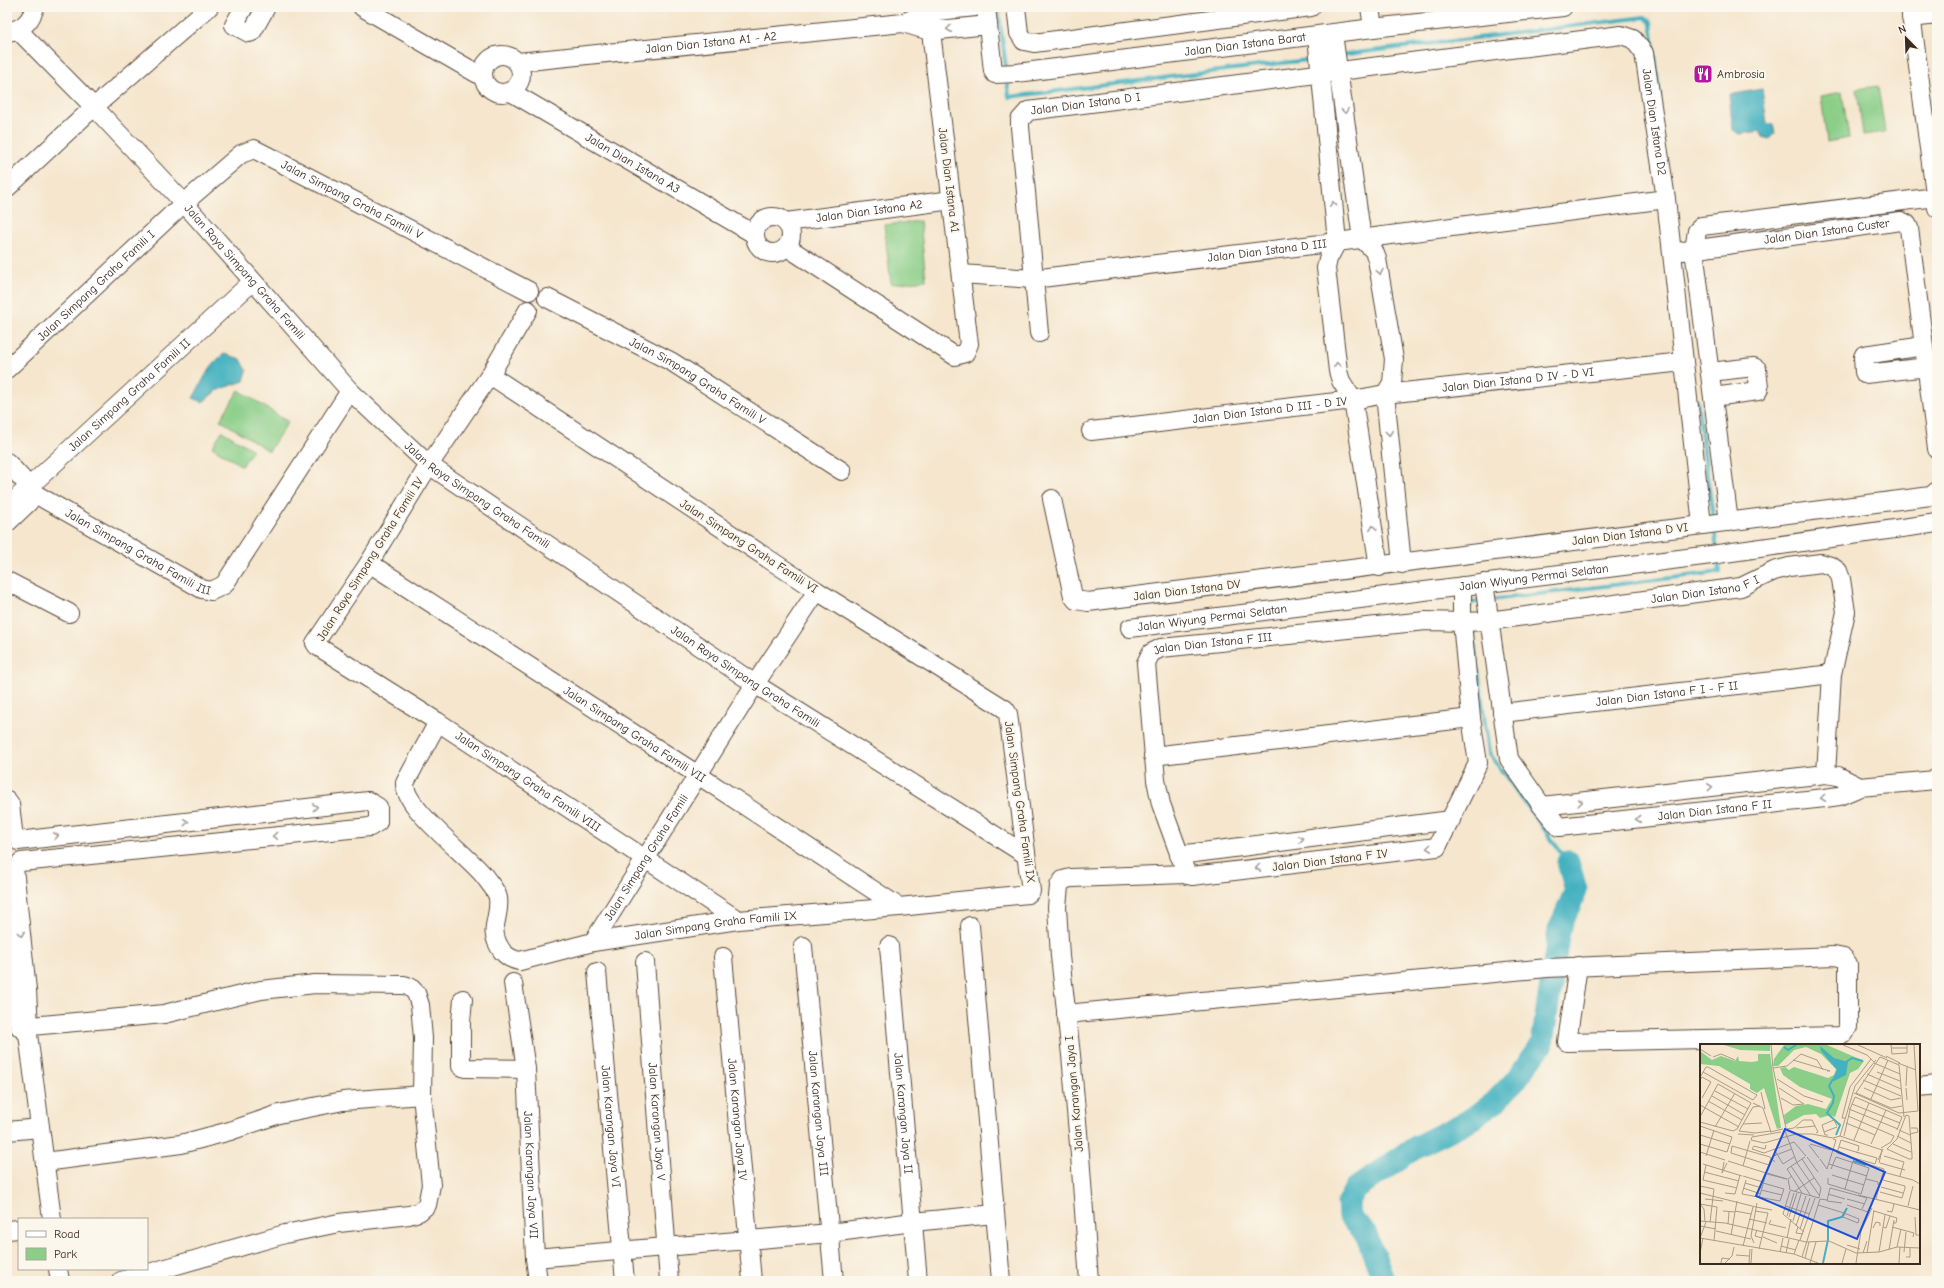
<svg xmlns="http://www.w3.org/2000/svg" width="1944" height="1288" font-family="'Comic Neue',sans-serif">
<style>
.green{fill:#8ace88;stroke:#627c53}
.water{fill:#43b1c0;stroke:#3f6e6f}
.lines{fill:none;stroke-linecap:round;stroke-linejoin:round}
.stream{stroke:#43b1c0;stroke-width:4}
.river{stroke:#43b1c0;stroke-width:23}
.minor-casing{stroke:#574638;stroke-width:20}
.minor{stroke:#fff;stroke-width:18}
.oneway{stroke:#a79f9a}
.labels{text-anchor:middle;stroke-width:4;stroke-linejoin:round;paint-order:stroke}
.street-label{font-size:12px;fill:#3b2a1e;stroke:#fbf7ec}
.poi-label{font-size:12px;fill:#3b2a1e;stroke:#fbf7ec;text-anchor:start}
.inset-river{fill:none;stroke:#43b1c0;stroke-width:2}
.inset-road{fill:none;stroke:#ab9b87;stroke-width:1}
.view{fill:#1d4ed8;fill-opacity:0.15;stroke:#1d4ed8;stroke-width:2}
.inset-edge{fill:none;stroke:#3b2a1e;stroke-width:2}
</style>
<rect width="100%" height="100%" fill="#fbf7ec"/>
<filter id="ink" filterUnits="userSpaceOnUse"><feTurbulence type="fractalNoise" baseFrequency=".025" numOctaves="2"/><feDisplacementMap in="SourceGraphic" scale="8" xChannelSelector="R" yChannelSelector="G"/><feConvolveMatrix kernelMatrix="1 2 1 2 8 2 1 2 1" color-interpolation-filters="sRGB"/></filter>
<filter id="wash" filterUnits="userSpaceOnUse"><feTurbulence type="fractalNoise" baseFrequency=".012" numOctaves="4" result="noise"/><feDisplacementMap in="SourceGraphic" scale="16" xChannelSelector="R" yChannelSelector="G"/><feGaussianBlur stdDeviation="0.9" result="paint"/><feColorMatrix in="noise" values="0 0 0 0 0 0 0 0 0 0 0 0 0 0 0 0 0 1.4 0 .05"/><feComposite in="paint" operator="in"/></filter>
<g filter="url(#wash)">
<rect width="100%" height="100%" fill="#f5e6cd"/>
<g class="green">
<polygon points="1878,86 1885,132 1863,135 1857,89"/>
<polygon points="1842,92 1849,138 1827,142 1821,96"/>
<polygon points="920,221 926,280 891,284 884,225"/>
<polygon points="239,390 288,422 269,451 220,420"/>
<polygon points="222,431 253,450 242,466 212,447"/>
</g>
<g class="water">
<polygon points="1762,89 1767,123 1773,125 1775,133 1769,139 1763,137 1760,131 1740,134 1733,130 1729,95"/>
<path d="M224,354l17,5 6,12 -3,10 -28,10 -13,11 -10,-4c9,-15 16,-34 31,-44z"/>
</g>
<g class="lines">
<g class="stream">
<polyline points="998,7 1006,68"/>
<polyline points="1340,55 1645,17 1651,23 1660,98"/>
<polyline points="1007,79 1009,97 1315,59"/>
<polyline points="1697,400 1713,518"/>
<polyline points="1714,527 1717,550"/>
<polyline points="1490,600 1720,572 1718,559"/>
<polyline points="1470,606 1469,603 1481,601"/>
<polyline points="1472,626 1489,753 1568,862"/>
</g>
<polyline class="river" points="1384,1281 1366,1234 1349,1217 1348,1203 1355,1189 1416,1147 1468,1121 1494,1103 1515,1081 1542,1044 1559,930 1576,890 1568,862"/>
</g>
</g>
<g filter="url(#ink)">
<g class="lines">
<g class="minor-casing">
<g id="minor">
<polyline points="244,7 234,25 249,33 252,32 266,7"/>
<polyline points="362,7 483,77"/>
<polyline points="975,7 928,12 903,23 930,31 988,25"/>
<path id="s1" d="M986,7l7,64 2,3 22,-1 356,-45 190,-21"/>
<polyline points="1016,7 1019,33 1024,41 1034,43 1311,7"/>
<polyline points="1370,7 1373,28"/>
<polyline points="1910,7 1937,208"/>
<polyline points="1911,18 1937,15"/>
<path id="s2" d="M17,29l77,78 90,96 166,188 79,74 326,219 271,171"/>
<path d="M7,32c15,-2 24,-11 28,-25"/>
<polyline points="1333,34 1362,239"/>
<polyline points="1317,36 1337,242"/>
<circle cx="502" cy="74" r="19"/>
<path id="s3" d="M518,62l385,-39"/>
<path id="s4" d="M511,92l243,142"/>
<polyline points="7,188 94,107 209,7"/>
<circle cx="773" cy="235" r="18"/>
<path id="s5" d="M786,222l166,-22"/>
<polyline points="1362,239 1374,251 1377,259 1394,359 1392,383 1385,394"/>
<polyline points="1337,242 1328,259 1326,268 1338,371 1341,381 1353,400 1379,567"/>
<polyline points="787,247 955,356 965,353 969,344 928,7"/>
<path id="s6" d="M1683,251l218,-30 6,3 2,4 28,221"/>
<path id="s7" d="M961,274l72,5 304,-37 329,-43"/>
<path id="s8" d="M547,298l125,64 170,109"/>
<path id="s9" d="M528,310l-38,65 -61,90 -60,98 -54,80 2,3 121,76 300,198"/>
<path id="s10" d="M1039,333l-19,-206v-7l8,-9 593,-76 12,4 11,14 22,146 36,326 -614,77 -12,-2 -3,-4 -21,-97"/>
<polyline points="1924,346 1864,355 1863,357 1864,372 1865,374 1928,367"/>
<path id="s11" d="M7,369l177,-166 57,-49 13,-5 275,142"/>
<polyline points="1710,372 1754,367 1757,369 1759,388 1758,391 1713,397"/>
<polyline points="1385,394 1402,564"/>
<path id="s12" d="M1091,431l262,-31 32,-6 298,-32"/>
<path id="s13" d="M7,462l30,33 165,94 9,2 13,-6 126,-194"/>
<path id="s14" d="M7,507l245,-225"/>
<polyline points="1729,522 1694,250 1697,231 1702,226 1936,197"/>
<polyline points="7,523 29,502"/>
<polyline points="1702,525 1931,496 1937,491"/>
<path id="s15" d="M369,563l329,212 201,132"/>
<polyline points="7,581 69,613"/>
<path id="s16" d="M1484,583l25,176 33,47 17,21 266,-29 14,-2 21,-9 75,-7"/>
<path id="s17" d="M1462,586v36l9,96 7,45 -41,84 -245,29 -5,-1 -26,-71 -5,-24 -10,-117 5,-10 10,-5 265,-27c13,0 26,1 39,1l23,-1 253,-34 33,-16 15,-4 32,-4 10,3 7,5 3,8 5,33 -14,62 -6,100"/>
<path id="s18" d="M1130,628l581,-73 226,-32"/>
<path id="s19" d="M1502,713l330,-39"/>
<path id="s20" d="M438,722l-33,61c-2,25 64,73 80,94 4,6 12,14 13,21 3,22 -12,30 4,53 5,6 11,9 18,10l73,-19 145,-22 161,-13 129,-13 3,-3 -23,-177 -3,-5 -188,-118 -327,-216"/>
<polyline points="1153,756 1471,718"/>
<polyline points="7,800 10,804 14,839"/>
<polyline points="1542,806 1826,774 1838,776 1860,787"/>
<polyline points="18,841 368,801 378,807 378,822 370,827 21,862"/>
<polyline points="1179,855 1451,820"/>
<polyline points="14,868 27,990 29,1027 28,1034 52,1219"/>
<polyline points="970,926 1001,1281"/>
<polyline points="7,934 14,1000 20,1027 23,1030"/>
<path id="s21" d="M593,942l162,-258 62,-93"/>
<path id="s22" d="M803,946l31,335"/>
<path id="s23" d="M889,946l29,335"/>
<path id="s24" d="M723,957l29,324"/>
<path id="s25" d="M645,962l24,319"/>
<path id="s26" d="M597,972l28,309"/>
<path id="s27" d="M513,983l13,86 9,189 3,23"/>
<polyline points="463,999 461,1022 461,1066 465,1068 526,1069"/>
<polyline points="1066,1014 1547,968 1834,956 1844,958 1848,964 1848,1027 1844,1034 1839,1036 1567,1042 1578,966"/>
<polyline points="20,1027 164,1014 261,990 315,984 404,985 410,987 416,993 420,1005 423,1038 422,1095 431,1185 427,1205 419,1212 409,1215 339,1223 285,1234 121,1281"/>
<polyline points="1919,1087 1937,1085"/>
<polyline points="7,1131 40,1128"/>
<polyline points="45,1162 181,1144 230,1131 279,1114 343,1101 422,1095"/>
<polyline points="7,1230 19,1229"/>
<polyline points="535,1258 830,1233 913,1222 995,1214"/>
<polyline points="58,1269 60,1281"/>
<polyline points="1089,1281 1080,1155 1071,1055 1060,956 1057,907 1059,886 1063,880 1071,878 1186,874"/>
</g>
</g>
<use href="#minor" class="minor"/>
</g>
<defs><path id="oneway-chevron" d="M-2-3.5L2.5 0L-2 3.5" fill="none" stroke-width="1.6" stroke-linecap="round" stroke-linejoin="round"/></defs>
<g class="oneway">
<use href="#oneway-chevron" transform="translate(949 29) rotate(174)"/>
<use href="#oneway-chevron" transform="translate(1345 111) rotate(82)"/>
<use href="#oneway-chevron" transform="translate(1333 204) rotate(-96)"/>
<use href="#oneway-chevron" transform="translate(1380 272) rotate(80)"/>
<use href="#oneway-chevron" transform="translate(1337 365) rotate(-97)"/>
<use href="#oneway-chevron" transform="translate(1389 433) rotate(84)"/>
<use href="#oneway-chevron" transform="translate(1373 528) rotate(-99)"/>
<use href="#oneway-chevron" transform="translate(1710 787) rotate(-6)"/>
<use href="#oneway-chevron" transform="translate(1823 798) rotate(173)"/>
<use href="#oneway-chevron" transform="translate(1580 802) rotate(-6)"/>
<use href="#oneway-chevron" transform="translate(315 807) rotate(-6)"/>
<use href="#oneway-chevron" transform="translate(1638 819) rotate(174)"/>
<use href="#oneway-chevron" transform="translate(186 822) rotate(-6)"/>
<use href="#oneway-chevron" transform="translate(56 836) rotate(-6)"/>
<use href="#oneway-chevron" transform="translate(275 836) rotate(174)"/>
<use href="#oneway-chevron" transform="translate(1301 839) rotate(-7)"/>
<use href="#oneway-chevron" transform="translate(1429 848) rotate(173)"/>
<use href="#oneway-chevron" transform="translate(1258 868) rotate(173)"/>
<use href="#oneway-chevron" transform="translate(21 934) rotate(84)"/>
</g>
</g>
<defs>
<g id="restaurant-square" transform="scale(1)"><rect x="-9" y="-9" width="18" height="18" rx="4" fill="#b5179e" stroke="#fbf7ec"/><path d="M-5-6h1v4h1v-4h1v4h1v-4h1v5L-1.5 .5V6h-2V.5L-5-1ZM5-6V6H3V1.5H1.5Q1.5-4 5-6Z" fill="#fff"/></g>
</defs>
<g fill-rule="evenodd">
<use href="#restaurant-square" x="1703" y="74"/>
</g>
<g class="labels">
<g class="street-label">
<text dy="4" stroke="none"><textPath href="#s3" startOffset="194">Jalan Dian Istana A1 - A2</textPath></text>
<text dy="4" stroke="none"><textPath href="#s1" startOffset="320">Jalan Dian Istana Barat</textPath></text>
<text dy="4" stroke="none"><textPath href="#s10" startOffset="284">Jalan Dian Istana D I</textPath></text>
<text dy="4" stroke="none"><textPath href="#s10" startOffset="924">Jalan Dian Istana D2</textPath></text>
<text dy="4" stroke="none"><textPath href="#s4" startOffset="141">Jalan Dian Istana A3</textPath></text>
<text transform="translate(949 180) rotate(83)" y="4">Jalan Dian Istana A1</text>
<text dy="4" stroke="none"><textPath href="#s11" startOffset="442">Jalan Simpang Graha Famili V</textPath></text>
<text dy="4" stroke="none"><textPath href="#s5" startOffset="84">Jalan Dian Istana A2</textPath></text>
<text dy="4" stroke="none"><textPath href="#s6" startOffset="145">Jalan Dian Istana Custer</textPath></text>
<text dy="4" stroke="none"><textPath href="#s7" startOffset="308">Jalan Dian Istana D III</textPath></text>
<text dy="4" stroke="none"><textPath href="#s2" startOffset="333">Jalan Raya Simpang Graha Famili</textPath></text>
<text dy="4" stroke="none"><textPath href="#s11" startOffset="122">Jalan Simpang Graha Famili I</textPath></text>
<text dy="4" stroke="none"><textPath href="#s12" startOffset="430">Jalan Dian Istana D IV - D VI</textPath></text>
<text dy="4" stroke="none"><textPath href="#s8" startOffset="172">Jalan Simpang Graha Famili V</textPath></text>
<text dy="4" stroke="none"><textPath href="#s14" startOffset="166">Jalan Simpang Graha Famili II</textPath></text>
<text dy="4" stroke="none"><textPath href="#s12" startOffset="180">Jalan Dian Istana D III - D IV</textPath></text>
<text dy="4" stroke="none"><textPath href="#s2" startOffset="657">Jalan Raya Simpang Graha Famili</textPath></text>
<text transform="translate(1630 534) rotate(-7)" y="4">Jalan Dian Istana D VI</text>
<text transform="translate(749 546) rotate(33)" y="4">Jalan Simpang Graha Famili VI</text>
<text dy="4" stroke="none"><textPath href="#s13" startOffset="161">Jalan Simpang Graha Famili III</textPath></text>
<text transform="translate(370 559) rotate(-58)" y="4">Jalan Raya Simpang Graha Famili IV</text>
<text dy="4" stroke="none"><textPath href="#s18" startOffset="407">Jalan Wiyung Permai Selatan</textPath></text>
<text dy="4" stroke="none"><textPath href="#s17" startOffset="1311">Jalan Dian Istana F I</textPath></text>
<text transform="translate(1187 590) rotate(-7)" y="4">Jalan Dian Istana DV</text>
<text dy="4" stroke="none"><textPath href="#s18" startOffset="83">Jalan Wiyung Permai Selatan</textPath></text>
<text dy="4" stroke="none"><textPath href="#s17" startOffset="815">Jalan Dian Istana F III</textPath></text>
<text dy="4" stroke="none"><textPath href="#s2" startOffset="981">Jalan Raya Simpang Graha Famili</textPath></text>
<text dy="4" stroke="none"><textPath href="#s19" startOffset="166">Jalan Dian Istana F I - F II</textPath></text>
<text dy="4" stroke="none"><textPath href="#s15" startOffset="316">Jalan Simpang Graha Famili VII</textPath></text>
<text dy="4" stroke="none"><textPath href="#s9" startOffset="650">Jalan Simpang Graha Famili VIII</textPath></text>
<text transform="translate(1020 802) rotate(82)" y="4">Jalan Simpang Graha Famili IX</text>
<text dy="4" stroke="none"><textPath href="#s16" startOffset="419">Jalan Dian Istana F II</textPath></text>
<text dy="4" stroke="none"><textPath href="#s21" startOffset="100">Jalan Simpang Graha Famili</textPath></text>
<text transform="translate(1330 860) rotate(-7)" y="4">Jalan Dian Istana F IV</text>
<text dy="4" stroke="none"><textPath href="#s20" startOffset="495">Jalan Simpang Graha Famili IX</textPath></text>
<text transform="translate(1074 1094) rotate(-95)" y="4">Jalan Karangan Jaya I</text>
<text dy="4" stroke="none"><textPath href="#s22" startOffset="168">Jalan Karangan Jaya III</textPath></text>
<text dy="4" stroke="none"><textPath href="#s23" startOffset="168">Jalan Karangan Jaya II</textPath></text>
<text dy="4" stroke="none"><textPath href="#s24" startOffset="163">Jalan Karangan Jaya IV</textPath></text>
<text dy="4" stroke="none"><textPath href="#s25" startOffset="160">Jalan Karangan Jaya V</textPath></text>
<text dy="4" stroke="none"><textPath href="#s26" startOffset="155">Jalan Karangan Jaya VI</textPath></text>
<text dy="4" stroke="none"><textPath href="#s27" startOffset="193">Jalan Karangan Jaya VII</textPath></text>
</g>
<g class="poi-label">
<text x="1717" y="78">Ambrosia</text>
</g>
</g>
<g transform="translate(1700 1044)">
<rect width="220" height="220" fill="#f5e6cd"/>
<path d="M24,1h46v6l-30,-1zM84,1h43l37,16 -6,8 -8,4 -15,44 -5,-2 -10,3 -4,-4 -12,1 -19,10 -1,-10 12,-9 12,-2 18,5 6,-10 -32,-12 -17,-12 -3,-7 5,-1 4,3 5,-3 34,11 6,-3 2,-6 -15,-15 -15,-7 -12,3 -16,16h-5l1,-7zM0,7l12,9 9,-4 14,5 3,-5 1,5 13,1 6,-1v-7h12l11,74 -4,1 -13,-41 -7,5 -7,-4v-5l-31,-18 -19,-2z" fill="#8ace88"/>
<path d="M120,2l14,12 14,4 -2,13 -12,6 -2,-1 5,-10 -16,-19z" fill="#43b1c0"/>
<path class="inset-river" d="M84,3l4,3 8,-5M146,18l6,-4 11,3M133,35l-4,7 5,10 -1,7 -6,10 13,12 -4,10M153,117l13,4M123,219l5,-23v-19l14,-4 5,-9"/>
<path class="inset-road" d="M71,1l2,23 13,60M143,1l24,10 7,7M158,1l29,13M191,1l1,9 15,-1v-8M214,1l4,66M192,4h15M0,5l11,7M186,12l14,7M13,13l8,-3 14,6M93,16l37,11h-3M174,19l26,11M198,19l18,7M73,24l14,-2 14,-12 16,6 6,10M177,28l23,9M167,30l34,15M0,33l2,-3 4,-7h2l49,28 -4,5 -50,-28M77,35l27,17 19,6M0,36l2,-3 9,5 -9,16M163,36l38,16M206,42l1,-19M79,44l25,16M164,44l27,12 10,-2M206,44l1,12M15,47l33,18M61,48l4,17M154,49l45,20 19,-2M12,52l33,19M81,54l12,7 11,-1M171,55l17,-39M8,57l34,19M53,59l10,5 8,24M152,60l48,19M0,61l39,22M60,62l-7,1 -14,24 16,2 16,-2M202,62l-11,2 -35,-15 24,-36 19,8 5,52M149,65l49,20M150,65l5,-12 47,20 -5,13M206,71l3,1 3,39v4h-3l-22,-10 10,-10zM148,72l46,20 -3,6 -10,6M0,73l18,-33M145,74h-3l8,-31 21,-28M0,78l33,9 4,-2 14,-26 -33,-19M146,79l29,12M43,80l19,-1M0,82l32,11 -5,15 -27,-8M15,83l20,-34M96,84l19,-2M87,85l7,-1 9,-8h9l6,12 -2,1M199,86l11,5M85,87l12,32 22,32M70,88l13,-3M81,88l-29,5 -1,3 13,3 32,-9h16l21,4 7,-2 42,14M124,88l13,-5M38,90l16,1M210,90l8,-2 -1,-4h-6M0,91l30,9M128,91h-3l-3,-10 12,-5 3,6M140,92l15,-50 21,-26M144,92l6,-26M197,92l14,7M154,96l15,-37M110,100l21,6M171,100l15,-34M193,100l18,8M109,101l10,13M139,103l17,5M52,105l12,4 30,-11 12,14M52,105l2,-3 11,3 1,-4M74,105l9,15 11,-7M158,107l1,-5 -18,-6 -4,13 38,11 2,-6 -21,-6 3,1M0,108l25,8M76,111l-3,1 19,-7M6,112l8,-26M184,112l20,6 -4,14M107,113l11,15M120,115l7,10M178,116l5,-11M28,117l38,12M24,118l-2,11 5,-10M160,118l24,7 -8,30M179,119l3,-13M180,119l25,7M3,120l39,12M129,120l38,12M6,121l-3,15 34,8M69,121l-38,-12 1,-7 38,11 5,5M43,122l7,-25M91,122l20,30M127,125l9,-29 -3,-1M67,126l4,-12M4,128l35,9M183,128l30,8 7,4M67,130l20,5 -20,-6M132,131l32,10M43,132l20,6M92,132l-4,3 2,11 29,8 2,-10 -19,-29M128,134v6l33,10 8,-26 -33,-11 -5,12M166,135l12,3v3M46,136l-4,14 38,7 4,-12 -21,-6M45,139l17,5M0,142l14,3 -4,33M181,143l22,6M43,144l18,6M145,145l8,-28M61,146l21,5M90,147l-7,23 21,18M95,147l19,-13M180,148l22,6 3,-10v-2l-22,-6M0,149l56,14M25,149l10,1 5,-19M102,149l-15,-24 18,-12M128,150l17,5M158,151l62,15M59,154l7,-24M5,155l18,2M147,155l18,5M142,159l-15,-2 3,-13 37,10 -5,11M0,160l17,3 -3,34M0,160l4,5 1,13M118,161l26,8 15,6 -1,4 -15,-6 2,-3M147,161l21,7M85,162l25,8M208,162l5,-20M56,163l16,3M23,167l12,1M35,167l16,3M55,167l13,2 -9,36M174,167l23,7 -1,5h-3M187,167l5,1 2,-8M87,172l7,-23M89,173l8,-24M215,173l1,18h4M49,175l18,4M71,176l-2,4 17,4M0,177l25,2 81,19 23,-1 27,12 23,-1 18,-5 23,1M93,177l8,-27M28,180l1,-12M0,182l16,3M96,182l10,-30M98,183l-2,6 7,1M183,183l3,1 4,-12M192,183l22,6 -1,4M173,184l3,-6 4,1v3M100,185l10,-31M57,186l-2,6 7,2M16,187l35,8M31,191l6,-34M63,193l14,6M0,194l6,-16M0,194l94,16 24,9M87,194l4,-19M100,196l15,-42M54,199l-3,-7 6,-33M147,201l13,4M43,202l10,-39M81,202l15,4M197,203l4,-18M189,206l5,-30M80,208l3,-14M179,208l6,-37M204,208l2,-20M0,209l3,-15M86,209l3,-14M163,209l4,-12M167,209l7,-43M94,210l5,-14M36,211l13,1M102,213l18,-58 7,1M206,213h4v-9M105,214l4,-16M21,219l1,-5 8,1M25,219l7,-7 2,-9M49,219l1,-14M51,219l1,-14M110,219l6,-21M142,219l4,-14M156,219l5,-32 11,-23M199,219l1,-16"/>
<path class="view" d="M85,85l100,43 -28,67 -101,-43z"/>
<rect width="220" height="220" class="inset-edge"/>
</g>
<rect width="1944" height="1288" fill="none" stroke="#fbf7ec" stroke-width="24"/>
<rect x="18" y="1218" width="130" height="52" fill="#fbf7ec" stroke="#aea59a"/>
<rect x="26" y="1231" width="20" height="6" fill="#ffffff" stroke="#aea59a"/>
<text x="54" y="1238" font-size="12" fill="#3b2a1e">Road</text>
<rect x="26" y="1248" width="20" height="12" fill="#8ace88" stroke="#aea59a"/>
<text x="54" y="1258" font-size="12" fill="#3b2a1e">Park</text>
<g transform="translate(1906 38) rotate(337)" stroke="#fbf7ec" stroke-width="3" paint-order="stroke">
<path d="M0-3L7 15L0 10L-7 15Z" fill="#3b2a1e"/>
<text y="-6" font-size="11" font-weight="bold" text-anchor="middle" fill="#3b2a1e">N</text>
</g>
</svg>
